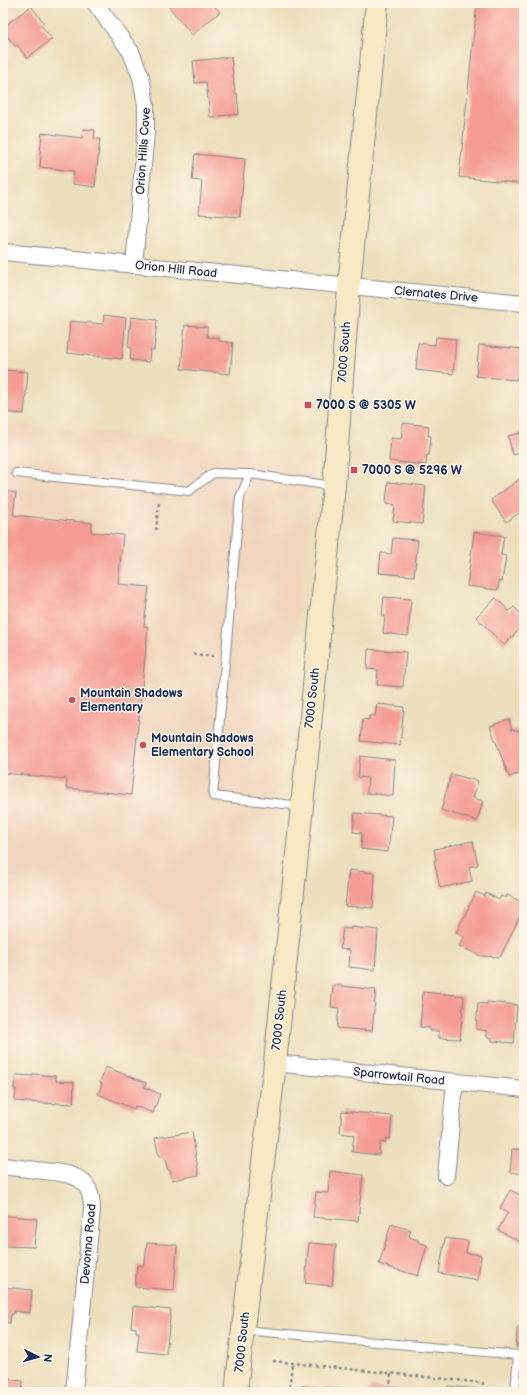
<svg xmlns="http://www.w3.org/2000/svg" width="527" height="1395" font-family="'Balsamiq Sans',sans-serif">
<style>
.built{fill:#f1d5bd}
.building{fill:#f59d94}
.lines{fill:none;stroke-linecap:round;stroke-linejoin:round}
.lane-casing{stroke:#84878d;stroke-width:10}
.street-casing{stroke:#84878d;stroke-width:18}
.secondary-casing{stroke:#84878d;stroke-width:24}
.path{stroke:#84878d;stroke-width:2.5;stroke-dasharray:3 3;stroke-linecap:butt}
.lane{stroke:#fff;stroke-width:8}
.street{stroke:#fff;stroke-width:16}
.secondary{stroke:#f7e9c3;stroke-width:22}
.poi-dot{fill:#d1495b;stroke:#fcf5e5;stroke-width:1.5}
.labels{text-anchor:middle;stroke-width:3;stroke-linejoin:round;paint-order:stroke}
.street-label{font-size:12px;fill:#1b2f5e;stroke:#fcf5e5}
.poi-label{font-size:12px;font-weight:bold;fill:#1b2f5e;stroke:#fcf5e5;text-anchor:start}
</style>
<rect width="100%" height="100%" fill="#fcf5e5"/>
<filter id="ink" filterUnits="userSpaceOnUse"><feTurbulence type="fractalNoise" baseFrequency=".025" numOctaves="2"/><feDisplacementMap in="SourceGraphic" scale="8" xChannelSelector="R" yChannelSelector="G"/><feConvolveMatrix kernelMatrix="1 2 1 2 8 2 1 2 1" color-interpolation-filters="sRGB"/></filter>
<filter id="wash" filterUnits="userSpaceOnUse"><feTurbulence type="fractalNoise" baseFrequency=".012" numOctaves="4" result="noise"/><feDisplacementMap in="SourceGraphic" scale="16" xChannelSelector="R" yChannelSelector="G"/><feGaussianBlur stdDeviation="0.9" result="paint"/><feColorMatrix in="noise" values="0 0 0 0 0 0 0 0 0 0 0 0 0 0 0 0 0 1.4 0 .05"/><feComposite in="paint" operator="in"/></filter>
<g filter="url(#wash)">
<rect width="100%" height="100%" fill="#ecdfbc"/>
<polygon class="built" points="3,423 316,453 247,1060 3,1037"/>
<g id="blocks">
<g class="building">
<polygon points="166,3 212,3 220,12 192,35"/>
<polygon points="477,3 524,3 524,184 459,177"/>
<polygon points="31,6 44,23 41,25 52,39 27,58 17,45 15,46 3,31 3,27"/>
<polygon points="231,57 235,93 237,93 239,114 210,117 206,82 195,83 193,61"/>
<polygon points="83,129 95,130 94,139 100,139 95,187 73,184 74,171 40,167 41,155 40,154 42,133 82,138"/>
<polygon points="195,154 245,159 240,217 199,214 202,181 192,180"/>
<polygon points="104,315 126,318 122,359 67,353 70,321 103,324"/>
<polygon points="131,317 157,320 154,350 150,350 149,362 130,360 131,348 128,347"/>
<polygon points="185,325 207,327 207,337 219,338 219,341 233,343 230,374 181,369"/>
<polygon points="436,337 456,339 453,374 416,370 418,343 435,345"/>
<polygon points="479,345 524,349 524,379 516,378 516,380 476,376"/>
<polygon points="3,370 28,372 24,414 3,412"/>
<polygon points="403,423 429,426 428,436 431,436 429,455 427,455 426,465 389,461 391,438 401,439"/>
<polygon points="524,432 524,452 513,455 508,436"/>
<polygon points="524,476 524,510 506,522 491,500"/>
<polygon points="388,482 426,486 422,524 393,521 395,505 386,504"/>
<polygon points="3,491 16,493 13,515 92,523 91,532 123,535 118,584 149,587 144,626 148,627 131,795 66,788 67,779 3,773"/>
<polygon points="474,532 504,536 501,555 506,556 502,582 499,581 498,590 467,586"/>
<polygon points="393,538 418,540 414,576 379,573 381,553 391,554"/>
<polygon points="384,597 411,599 408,636 383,633 385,616 382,616"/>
<polygon points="496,598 509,611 514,607 524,617 524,625 504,645 476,617"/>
<polygon points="368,649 406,652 403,687 377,685 378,670 367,669"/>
<polygon points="377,704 404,707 400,745 361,741 363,719 369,720 370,715 375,716"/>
<polygon points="509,719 512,730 515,729 516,731 524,728 524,772 509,777 490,726"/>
<polygon points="360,756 395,760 393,796 367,793 368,778 358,777"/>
<polygon points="451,774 478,781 473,798 483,801 477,821 441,810"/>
<polygon points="355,813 392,816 388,852 361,849 362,833 353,832"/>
<polygon points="473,841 478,865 469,867 472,881 440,888 434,860 436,860 434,849"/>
<polygon points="349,870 375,873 373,908 345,906"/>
<polygon points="476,892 485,896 486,893 499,900 501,896 506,898 507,895 524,903 524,908 500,957 481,956 459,946 464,937 456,933"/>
<polygon points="351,927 378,930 375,970 349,967 350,950 340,949 343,928 351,929"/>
<polygon points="333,985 376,990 372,1031 337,1028 339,1008 331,1007"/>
<polygon points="423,992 464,996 460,1039 439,1038 439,1031 430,1031 430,1028 420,1027"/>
<polygon points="487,1002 517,1005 514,1043 492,1041 492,1038 487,1037 487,1031 476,1029 478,1003 487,1004"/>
<polygon points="106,1067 146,1083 144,1087 160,1094 153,1113 135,1106 134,1109 98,1094 102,1084 100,1082"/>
<polygon points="33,1074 56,1076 56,1081 74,1082 73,1104 55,1103 55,1104 15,1101 16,1089 14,1089 15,1075 33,1076"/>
<polygon points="342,1111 392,1116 390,1138 386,1138 385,1143 380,1142 379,1155 352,1152 354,1135 340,1133"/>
<polygon points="192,1132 199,1175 172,1180 170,1170 168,1170 164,1157 159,1157 155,1138"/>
<polygon points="512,1149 524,1150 524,1174 510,1172"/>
<polygon points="330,1171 363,1175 358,1221 313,1217 316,1192 328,1193"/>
<polygon points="510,1190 524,1197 524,1237 521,1242 498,1230 508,1212 500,1208"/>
<polygon points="3,1215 37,1219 34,1247 3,1246"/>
<polygon points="391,1224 411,1230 409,1237 418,1240 418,1242 427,1245 418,1276 379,1264"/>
<polygon points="445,1238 468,1241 466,1253 481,1255 478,1280 439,1273"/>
<polygon points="147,1243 177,1245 174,1290 135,1287 137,1265 143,1266 144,1262 145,1262"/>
<polygon points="309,1243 336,1245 332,1286 305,1283"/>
<polygon points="3,1287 32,1290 30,1313 14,1311 14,1314 11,1314 10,1323 3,1322"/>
<polygon points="133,1306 171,1310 166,1354 137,1351 139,1332 136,1332 136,1328 131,1327"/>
<polygon points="517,1327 524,1327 524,1348 516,1347"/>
<polygon points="3,1377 11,1378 11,1380 23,1381 22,1392 3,1392"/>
<polygon points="302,1386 354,1391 354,1392 302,1392"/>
<polygon points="448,1386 476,1389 476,1392 447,1392"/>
<polygon points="370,1387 411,1391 411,1392 369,1392"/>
</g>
</g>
</g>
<g filter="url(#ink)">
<use href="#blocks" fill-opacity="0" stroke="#84878d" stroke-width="1"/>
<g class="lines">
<g class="lane-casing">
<g id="lane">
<polyline points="16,473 189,491 213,473 250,474"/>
<polyline points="301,806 213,796 240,497 250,474 333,486"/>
<polyline points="243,1330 518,1355 515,1392"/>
</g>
</g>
<g class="street-casing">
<g id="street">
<polyline points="95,3 131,52 141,77 146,105 146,132 134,265"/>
<polyline points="3,252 524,303"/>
<polyline points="275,1063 524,1089"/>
<path d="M3,1166c14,2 27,3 41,5 28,3 48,4 48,39l-18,182"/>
<polyline points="446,1176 455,1082"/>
</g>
</g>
<g class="secondary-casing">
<polyline id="secondary" points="236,1392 243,1329 275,1063 302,806 334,486 349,286 377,3"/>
</g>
<g class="path">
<polyline points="156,530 159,502"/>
<polyline points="193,654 213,656"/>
<polyline points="273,1361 483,1383 482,1392"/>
<polyline points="390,1389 391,1373"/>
<polyline points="289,1392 292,1363"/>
</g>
<use href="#lane" class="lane"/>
<use href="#street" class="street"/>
<use href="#secondary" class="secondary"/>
</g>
</g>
<g class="poi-dot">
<rect x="304" y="401" width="8" height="8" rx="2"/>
<rect x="350" y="466" width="8" height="8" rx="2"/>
<circle cx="72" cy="700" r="4"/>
<circle cx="143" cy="745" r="4"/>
</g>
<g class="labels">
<g class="street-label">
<text transform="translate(143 151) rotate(-86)" y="4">Orion Hills Cove</text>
<text transform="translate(176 269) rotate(6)" y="4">Orion Hill Road</text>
<text transform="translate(436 294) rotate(5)" y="4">Clernates Drive</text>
<text transform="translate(344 352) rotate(-86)" y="4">7000 South</text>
<text transform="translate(312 698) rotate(-84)" y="4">7000 South</text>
<text transform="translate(279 1020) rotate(-84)" y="4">7000 South</text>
<text transform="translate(399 1076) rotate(6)" y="4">Sparrowtail Road</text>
<text transform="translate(88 1244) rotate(-85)" y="4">Devonna Road</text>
<text transform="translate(242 1342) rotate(-84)" y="4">7000 South</text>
</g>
<g class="poi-label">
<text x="316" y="409">7000 S @ 5305 W</text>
<text x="362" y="474">7000 S @ 5296 W</text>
<text x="80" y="697">Mountain Shadows<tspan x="80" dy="14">Elementary</tspan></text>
<text x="151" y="742">Mountain Shadows<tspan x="151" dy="14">Elementary School</tspan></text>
</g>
</g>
<rect width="527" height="1395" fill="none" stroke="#fcf5e5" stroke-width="16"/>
<g transform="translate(38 1357) rotate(96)" stroke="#fcf5e5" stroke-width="3" paint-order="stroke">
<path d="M0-3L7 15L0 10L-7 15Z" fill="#1b2f5e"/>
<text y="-6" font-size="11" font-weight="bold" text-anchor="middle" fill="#1b2f5e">N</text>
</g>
</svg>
